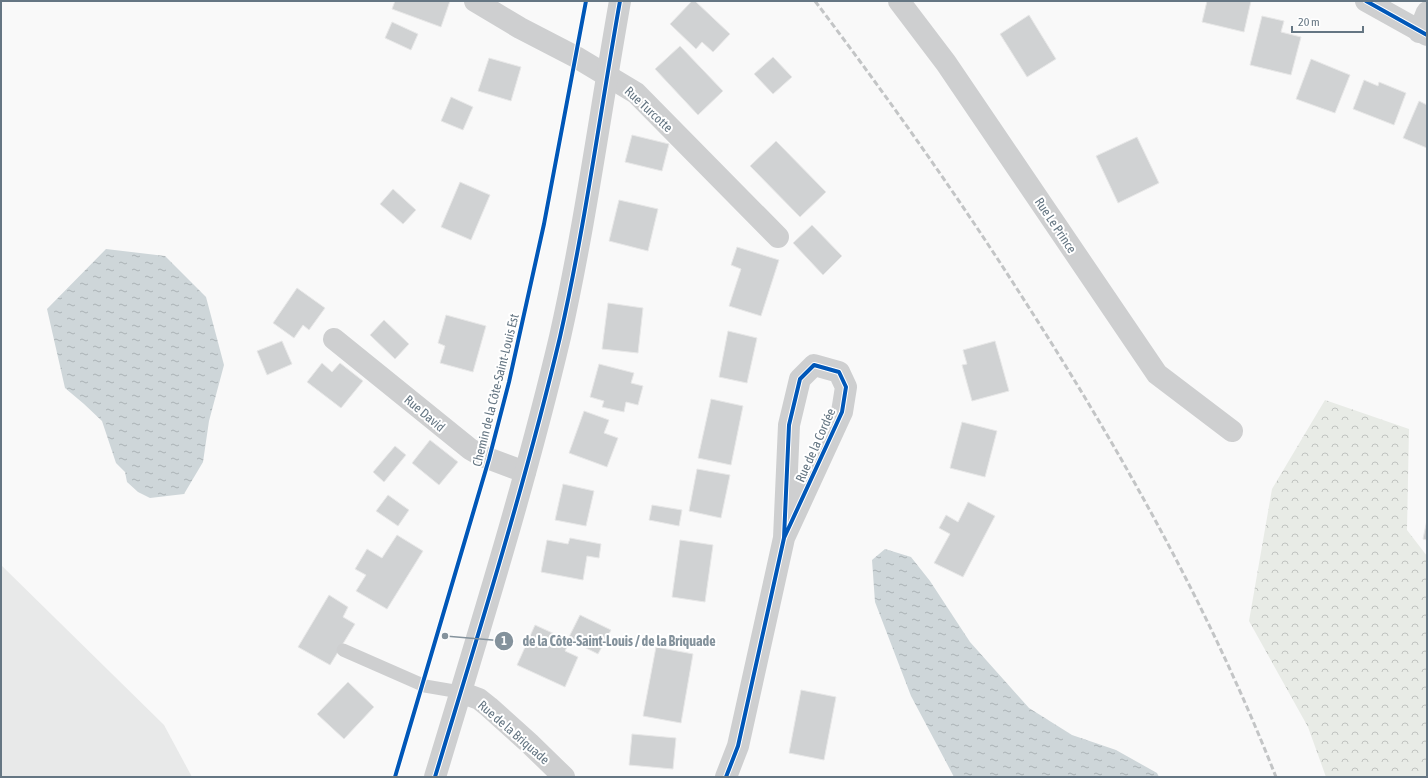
<svg xmlns="http://www.w3.org/2000/svg" width="1428" height="778" font-family="'Asap Condensed',sans-serif">
<style>
.built{fill:#e8e9e9}
.forest{fill:url(#forest-crowns)}
.water{fill:url(#water-ripples)}
.building{fill:#d0d2d3;stroke:#e8e8e8}
.lines{fill:none;stroke-linecap:round;stroke-linejoin:round}
.service{stroke:#cecfd0;stroke-width:13}
.minor{stroke:#cecfd0;stroke-width:22}
.tertiary{stroke:#cecfd0;stroke-width:22}
.rail{stroke:#c3c5c6;stroke-width:3;stroke-dasharray:6 3;stroke-linecap:butt}
.cycleway-casing{stroke:#fff;stroke-width:6}
.cycleway{stroke:#0057b8;stroke-width:4}
.labels{text-anchor:middle;stroke-width:4;stroke-linejoin:round;paint-order:stroke}
.street-label{font-size:13px;fill:#657683;stroke:#fff}
.leader{fill:none;stroke:#84929c;stroke-width:1.5}
.callout-dot{fill:#84929c;stroke:#fff;stroke-width:1.5}
.mark-label{font-size:12px;text-anchor:middle;font-weight:bold;fill:#fff}
.callout-label{font-size:14px;text-anchor:middle;font-weight:bold;fill:#84929c;stroke:#fff;stroke-width:4;stroke-linejoin:round;paint-order:stroke}
</style>
<defs>
<pattern id="forest-crowns" width="20" height="18" patternUnits="userSpaceOnUse"><rect width="20" height="18" fill="#e8ebe6"/><path d="M2 6a3 3 0 1 1 6 0M12 15a3 3 0 1 1 6 0" fill="none" stroke="#c0c3c0"/></pattern>
<pattern id="water-ripples" width="26" height="14" patternUnits="userSpaceOnUse"><rect width="26" height="14" fill="#ced6d9"/><path d="M2 4q2-2 4 0t4 0M15 11q2-2 4 0t4 0" fill="none" stroke="#abb2b5"/></pattern>
</defs>
<rect width="100%" height="100%" fill="#f9f9f9"/>
<polygon class="built" points="1,565 164,725 192,777 1,777"/>
<polygon class="forest" points="1325,400 1409,429 1407,530 1427,556 1427,777 1326,777 1308,727 1249,621 1272,489"/>
<g class="water">
<polygon points="106,249 165,256 206,297 224,365 209,421 203,462 184,494 150,498 138,492 127,482 125,472 116,463 102,421 84,404 65,388 47,309"/>
<polygon points="885,549 911,557 930,581 970,642 1029,708 1072,735 1116,750 1157,773 1159,777 954,777 911,696 875,602 872,560"/>
</g>
<g class="building">
<polygon points="395,1 450,1 441,27 392,9"/>
<polygon points="692,1 695,1 730,34 713,52 702,42 696,49 670,24"/>
<polygon points="1207,1 1251,1 1244,32 1202,22"/>
<polygon points="1029,15 1056,59 1027,77 1000,34"/>
<polygon points="1262,16 1284,21 1281,32 1301,37 1291,75 1250,65"/>
<polygon points="392,22 418,34 411,50 385,38"/>
<polygon points="680,46 723,91 698,115 655,69"/>
<polygon points="773,57 792,77 773,94 754,74"/>
<polygon points="489,58 521,67 511,101 478,91"/>
<polygon points="1311,59 1350,75 1335,113 1296,99"/>
<polygon points="1364,80 1378,86 1379,82 1406,93 1394,125 1353,109"/>
<polygon points="451,97 473,107 463,130 441,121"/>
<polygon points="1419,101 1427,105 1427,148 1403,138"/>
<polygon points="632,135 669,144 662,171 625,162"/>
<polygon points="1137,137 1159,183 1118,203 1096,156"/>
<polygon points="776,141 826,192 800,217 750,166"/>
<polygon points="460,182 490,195 471,240 441,227"/>
<polygon points="393,189 416,210 403,224 380,204"/>
<polygon points="619,200 658,209 648,251 609,241"/>
<polygon points="812,225 842,256 823,275 793,243"/>
<polygon points="737,247 779,260 761,316 729,306 741,269 731,265"/>
<polygon points="297,288 325,308 309,330 303,325 294,338 273,323"/>
<polygon points="608,303 643,308 638,353 602,349"/>
<polygon points="446,315 486,326 473,372 440,363 445,346 438,343"/>
<polygon points="384,320 409,344 395,359 370,335"/>
<polygon points="728,331 757,338 747,383 719,377"/>
<polygon points="282,341 292,364 267,375 257,351"/>
<polygon points="995,341 1009,391 972,401 962,365 967,364 963,350"/>
<polygon points="322,363 332,372 340,363 363,381 341,408 307,382"/>
<polygon points="599,364 634,373 631,383 643,386 638,405 626,402 624,412 602,407 604,401 590,397"/>
<polygon points="711,399 743,406 731,465 698,458"/>
<polygon points="584,411 609,420 604,433 618,438 607,467 569,453"/>
<polygon points="962,422 997,431 985,477 950,468"/>
<polygon points="430,440 458,462 439,485 412,463"/>
<polygon points="395,446 406,455 384,482 373,472"/>
<polygon points="697,469 730,475 721,518 689,511"/>
<polygon points="563,484 594,491 586,526 555,520"/>
<polygon points="388,495 409,510 398,526 376,511"/>
<polygon points="968,502 995,516 963,577 934,563 950,534 939,528 946,515 958,522"/>
<polygon points="652,505 682,510 679,526 649,520"/>
<polygon points="1427,520 1427,540 1423,539"/>
<polygon points="397,535 423,551 387,609 356,591 366,575 355,569 367,549 382,558"/>
<polygon points="570,538 601,544 599,558 587,556 583,580 541,572 547,540 568,544"/>
<polygon points="680,540 713,545 705,602 672,597"/>
<polygon points="329,595 348,607 343,617 355,624 330,665 298,647"/>
<polygon points="580,615 611,630 598,654 568,639"/>
<polygon points="535,625 570,641 565,651 578,657 565,687 517,665"/>
<polygon points="656,647 693,654 681,723 643,716"/>
<polygon points="348,682 374,707 344,739 317,714"/>
<polygon points="801,690 836,697 824,760 789,753"/>
<polygon points="632,734 676,738 673,769 629,765"/>
</g>
<g class="lines">
<polyline class="service" points="343,650 425,686 460,692"/>
<g class="minor">
<polyline points="475,1 520,28 576,57 636,93 778,237"/>
<polyline points="899,1 946,63 1157,374 1232,431"/>
<polyline points="1366,1 1427,35"/>
<polyline points="1419,32 1427,12"/>
<polyline points="334,339 470,449 482,456 525,472"/>
<polyline points="460,692 479,699 489,707 529,743 564,777"/>
<polyline points="726,777 738,746 784,538 789,425 800,379 814,365 839,372 846,387 842,412 784,538"/>
</g>
<path class="tertiary" d="M435,777c44,-146 90,-292 125,-440 25,-111 40,-224 60,-336"/>
<path class="rail" d="M815,1c74,98 145,198 211,302 97,151 184,307 250,474"/>
<g class="cycleway-casing">
<g id="cycleway">
<polyline points="1366,1 1427,35"/>
<polyline points="395,777 489,459 509,382 544,224 586,1"/>
<path d="M435,777c44,-146 90,-292 125,-440 25,-111 40,-224 60,-336"/>
<polyline points="726,777 738,746 784,538 789,425 800,379 814,365 839,372 846,387 842,412 784,538"/>
</g>
</g>
<use href="#cycleway" class="cycleway"/>
</g>
<g class="labels">
<g class="street-label">
<text transform="translate(649 109) rotate(43)" y="5">Rue Turcotte</text>
<text transform="translate(1056 225) rotate(56)" y="5">Rue Le Prince</text>
<text transform="translate(495 390) rotate(-76)" y="5">Chemin de la Côte-Saint-Louis Est</text>
<text transform="translate(425 413) rotate(40)" y="5">Rue David</text>
<text transform="translate(815 445) rotate(-66)" y="5">Rue de la Cordée</text>
<text transform="translate(514 732) rotate(41)" y="5">Rue de la Briquade</text>
</g>
</g>
<path class="leader" d="M445 636L504 641"/>
<g class="callout-dot">
<circle cx="445" cy="636" r="4"/>
<circle cx="504" cy="641" r="10"/>
</g>
<g class="mark-label">
<text x="504" y="645">1</text>
</g>
<g class="callout-label">
<text x="619" y="646">de la Côte-Saint-Louis / de la Briquade</text>
</g>
<rect width="1428" height="778" fill="none" stroke="#657683" stroke-width="4"/>
<path d="M1292 26v6h71v-6" fill="none" stroke="#657683" stroke-width="2"/>
<text x="1298" y="26" font-size="12" fill="#657683" stroke="#ffffff" stroke-width="3" paint-order="stroke">20 m</text>
</svg>
